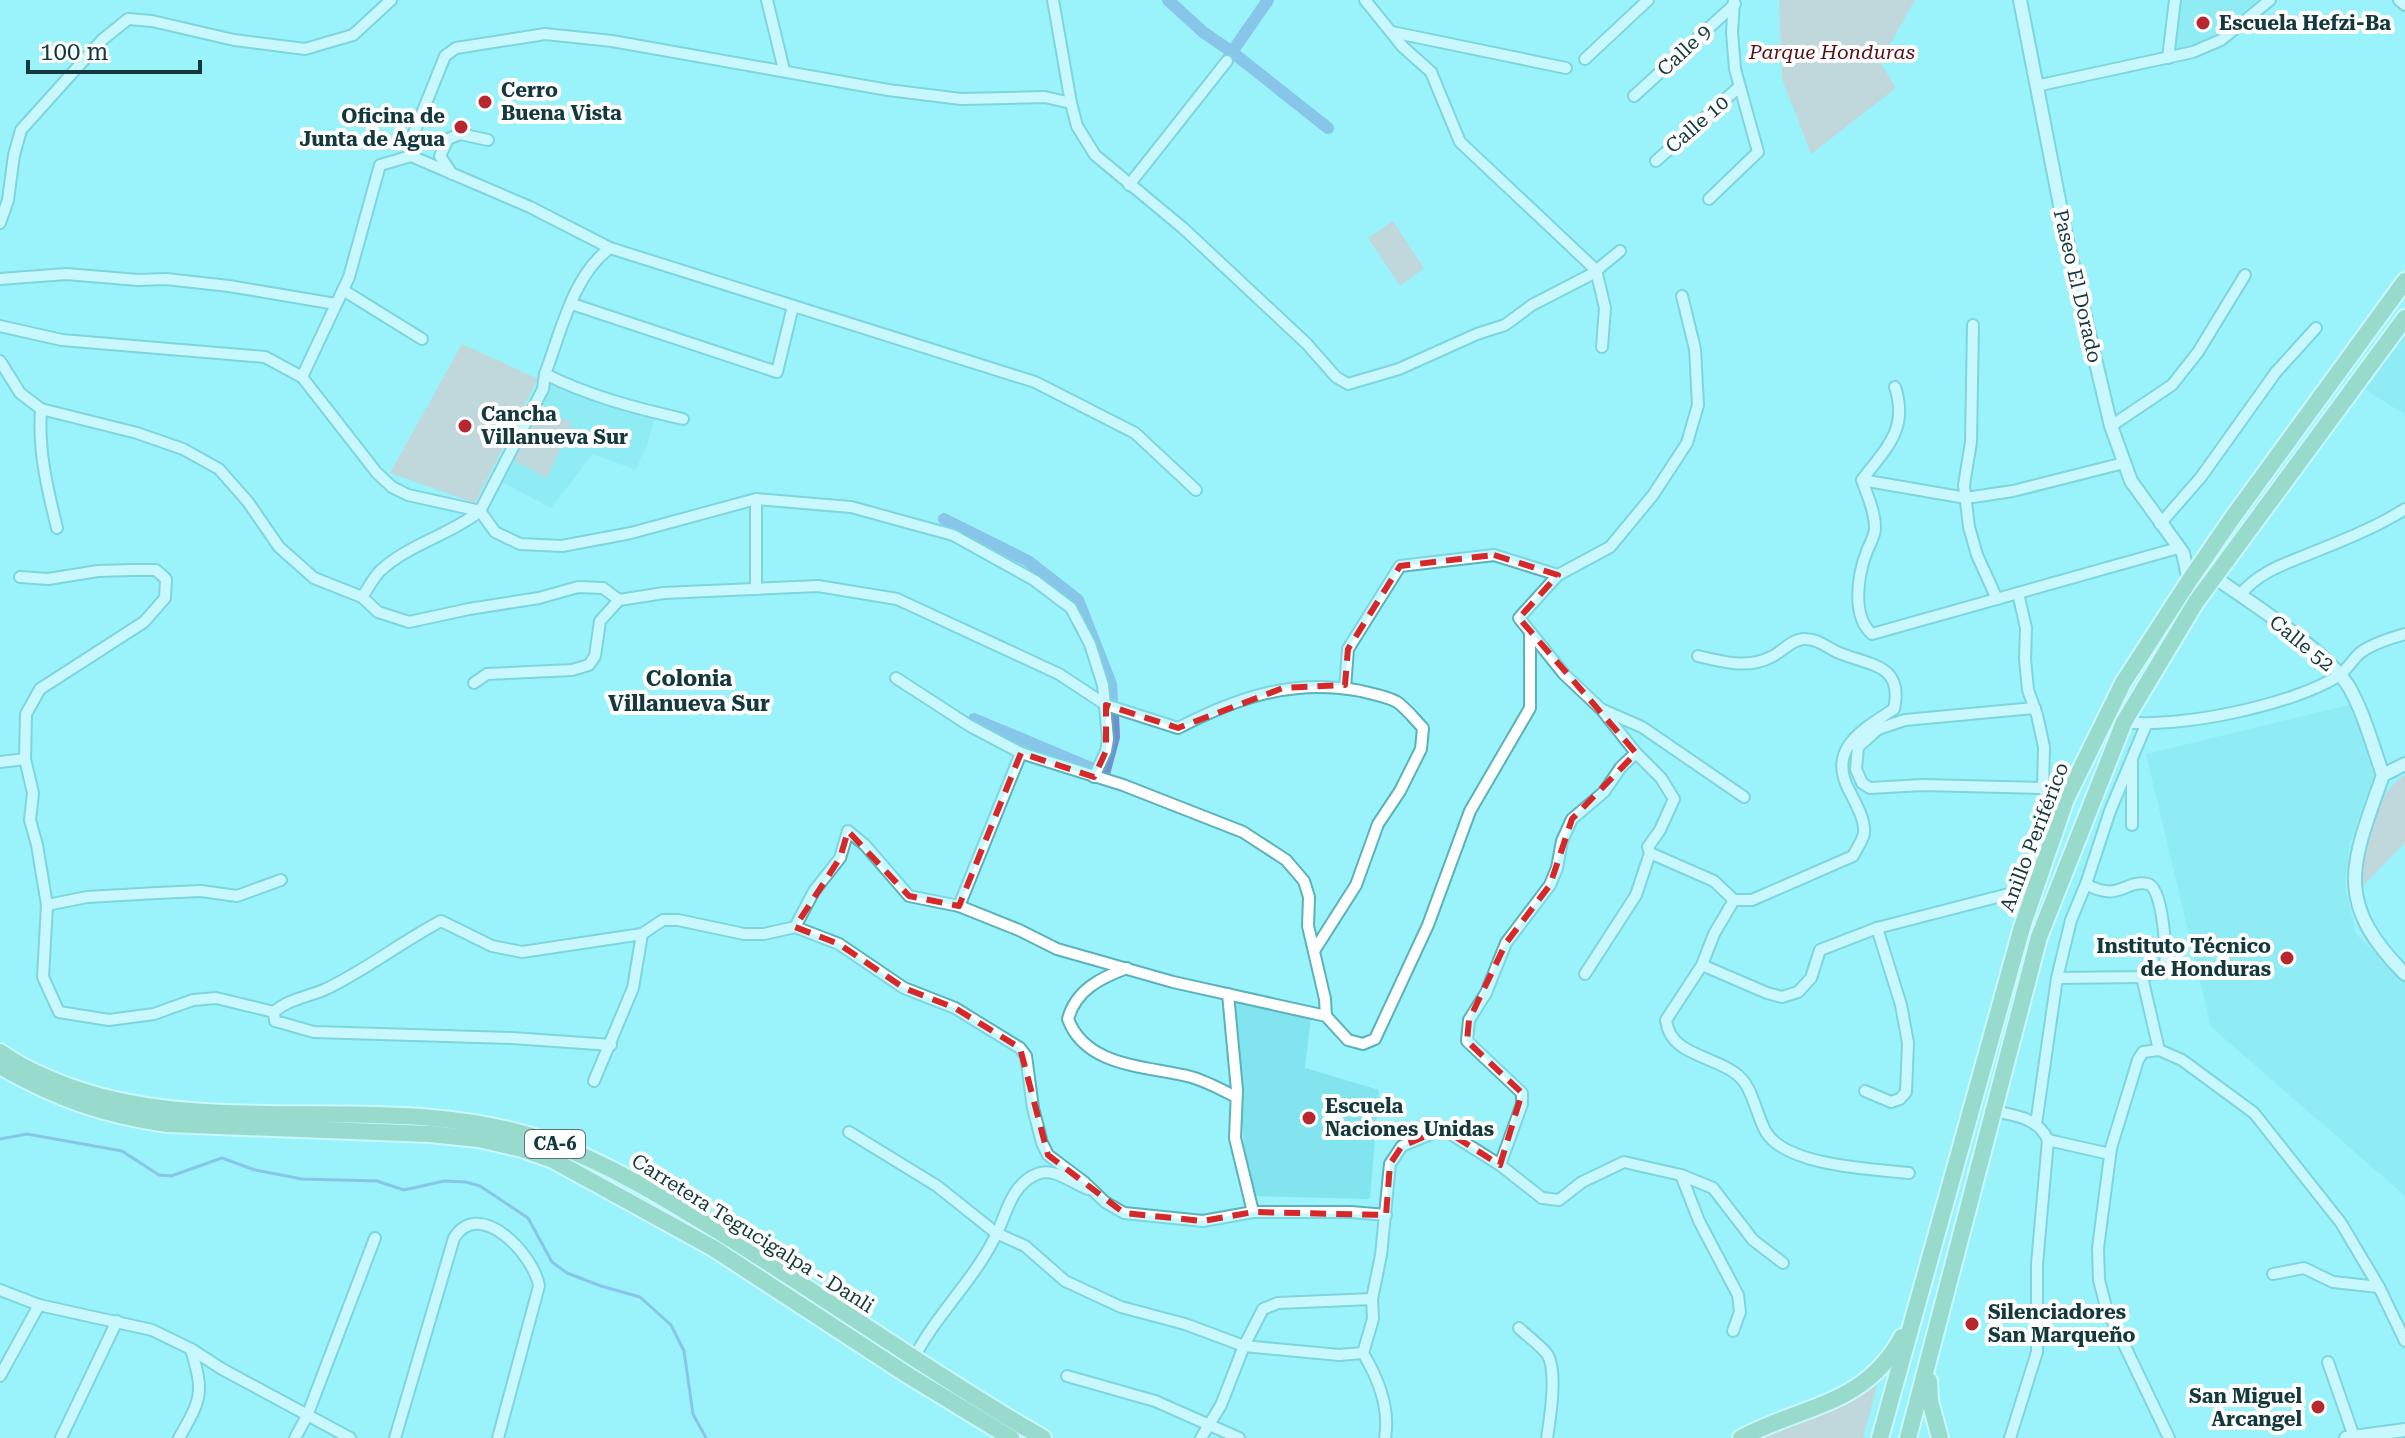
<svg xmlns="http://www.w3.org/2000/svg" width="2405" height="1438" font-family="'Roboto Serif',serif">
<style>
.built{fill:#82e4ee}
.park{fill:#eeb8b4}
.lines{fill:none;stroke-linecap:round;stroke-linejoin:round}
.stream{stroke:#7090d2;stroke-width:3}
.canal{stroke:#7090d2;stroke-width:12}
.minor-casing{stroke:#5ab2ba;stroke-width:14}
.tertiary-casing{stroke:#5ab2ba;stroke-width:16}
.trunk-casing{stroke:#fff;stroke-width:20}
.minor{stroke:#fff;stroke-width:10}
.tertiary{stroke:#fff;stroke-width:12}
.trunk{stroke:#96bf94;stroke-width:16}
.marked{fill:none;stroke:#d62828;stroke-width:6;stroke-dasharray:16 10;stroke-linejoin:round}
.poi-dot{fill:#b82730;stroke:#fff;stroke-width:3}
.labels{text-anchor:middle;stroke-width:8;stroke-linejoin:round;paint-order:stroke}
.shield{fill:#fff;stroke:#5a7476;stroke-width:2}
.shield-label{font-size:18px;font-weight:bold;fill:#13393c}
.poi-label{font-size:20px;font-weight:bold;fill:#13393c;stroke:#fff;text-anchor:start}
.street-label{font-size:20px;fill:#13393c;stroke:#fff}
.park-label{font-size:20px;font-style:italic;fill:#5a0e12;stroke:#fff}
.neighbourhood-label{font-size:22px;font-weight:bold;fill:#13393c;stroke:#fff}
</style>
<rect width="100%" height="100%" fill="#9af2fb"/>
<g class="built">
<polygon points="2179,0 2258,0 2208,40 2173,50"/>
<polygon points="2405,333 2405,415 2365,389"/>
<polygon points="548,383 655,415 649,440 636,470 593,454 551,508 500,481"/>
<polygon points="2357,703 2374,775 2350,843 2345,888 2356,934 2405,983 2405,1196 2211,1027 2146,754"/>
<polygon points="1233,1002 1311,1017 1305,1068 1379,1090 1370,1199 1253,1196 1244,1146"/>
</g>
<g class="park">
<polygon points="1779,0 1915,0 1880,62 1896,88 1811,154 1782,78"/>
<polygon points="1393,221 1424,268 1400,286 1368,238"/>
<polygon points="462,344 538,379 475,503 390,473"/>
<polygon points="542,408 572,423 547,478 513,460"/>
<path d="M2405,775v68l-48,49c6,-42 10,-91 48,-117z"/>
<polygon points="1878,1382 1863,1438 1764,1438 1844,1405"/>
</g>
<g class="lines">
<polyline class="stream" points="0,1139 27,1134 122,1151 159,1175 171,1176 222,1158 255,1170 302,1179 377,1181 404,1190 444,1181 466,1182 480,1186 528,1218 552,1262 567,1273 601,1286 640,1297 671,1325 684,1351 693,1414 706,1438"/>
<g class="canal">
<polyline points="1168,0 1203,32 1232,52 1268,0"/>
<polyline points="1228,58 1232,52 1328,128"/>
<polyline points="944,519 1028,561 1078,600 1111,684 1112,699"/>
<polyline points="974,719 1091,768"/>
<polyline points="1101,772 1104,774 1114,737 1113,714"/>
</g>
<g class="minor-casing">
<g id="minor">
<polyline points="767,0 784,70"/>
<polyline points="1053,0 1071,103 1077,126 1095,155 1183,228 1307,344 1336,377 1348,384 1399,369 1477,334 1505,325 1532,305 1592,274 1620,251"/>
<polyline points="1365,0 1403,47 1431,72 1460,142 1596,270 1605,308 1602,347"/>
<polyline points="2399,0 2405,5"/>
<polyline points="1392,32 1566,68"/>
<polyline points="2168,58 2175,0"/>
<polyline points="1585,59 1648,0"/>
<polyline points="2036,86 2193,52 2221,40 2270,0"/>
<polyline points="1634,96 1735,4"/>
<polyline points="1071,103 1045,97 961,99 888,90 612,41 545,34 456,48 445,56 414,133 411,156 530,207 610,248 1035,382 1135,433 1196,490"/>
<polyline points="1656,161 1739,87"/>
<polyline points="452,174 440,156 448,139 460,134 488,140"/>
<polyline points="1129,185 1227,61"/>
<polyline points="1709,199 1758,152 1735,69 1732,32 1734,0"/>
<polyline points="0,223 8,200 14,155 21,130 102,40 128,19 152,21 234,40 305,49 353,35 391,0"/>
<polyline points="0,279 66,274 138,280 166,279 229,286 336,304"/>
<polyline points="343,290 422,339"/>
<polyline points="572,304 777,372 793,306"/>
<polyline points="1973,325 1971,442 1964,485 1969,527 1977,555 1997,599"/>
<polyline points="0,326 62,340 265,357 302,377 377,473 392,487 408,495 480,511 495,532 520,544 562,546 631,533 756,499 851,507 953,535 1034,580 1071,608 1090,644 1103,685 1108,739 1106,751 1094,777"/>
<polyline points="0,361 20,393 41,409 137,433 183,449 219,469 248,502 279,547 314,578 362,597 378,612 409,622 469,609 539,598 578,587 603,588 619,600"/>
<path d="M545,374c44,22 90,34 138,45"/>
<polyline points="302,377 349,277 380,165 411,156"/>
<path d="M1895,387c14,42 -9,61 -33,93 5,15 13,31 13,48 0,8 -5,15 -8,23 -9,23 -16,65 5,83l306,-86"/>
<path d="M41,409c-3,41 6,79 16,119"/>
<polyline points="2111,426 2172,385 2198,352 2245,275"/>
<polyline points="1862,480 1966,498 2013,491 2124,463"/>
<polyline points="756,499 756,589"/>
<polyline points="2160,524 2201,477 2276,372 2316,328"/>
<polyline points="20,577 48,579 98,571 132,570 156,570 166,579 165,598 144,622 40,689 26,714 25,759 33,793 30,820 37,845 47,905 43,977 59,1012 109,1020 154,1014 193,1000 216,998 274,1012 275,1021 314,1032 512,1038 611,1045"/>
<polyline points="2018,593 2026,628 2025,659 2028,690 2037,715 2044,747 2043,788 2058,819"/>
<path d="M2240,595c17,-22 44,-31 69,-41 32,-13 66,-26 96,-45"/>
<path d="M362,597c6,-8 11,-19 18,-26 29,-27 70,-36 100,-60l63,-122 2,-15c16,-42 28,-99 65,-126"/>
<polyline points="896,678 970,726 1021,753 1123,785 1243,832 1286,860 1304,881 1309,897 1308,926 1325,999 1326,1016"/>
<path d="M474,683l13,-9 85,-4 17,-5 6,-9 5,-35 19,-21 45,-7 154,-7 79,13 162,75 47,31 72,23c60,-31 116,-50 183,-37 11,3 26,5 36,11 9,6 18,18 26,26l-2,21 -21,42 -22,33 -22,61 -42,66"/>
<polyline points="1345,688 1348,649 1400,566 1494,555 1558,575"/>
<polyline points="2035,708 1905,720 1878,729 1858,747 1856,769 1862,783 1870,788 1922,785 2043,788"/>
<polyline points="1603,710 1642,727 1744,797"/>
<path d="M2124,722c53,7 169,-17 214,-46 9,-6 14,-16 22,-23 11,-9 31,-15 45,-19"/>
<polyline points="0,762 25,759"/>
<polyline points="2132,763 2132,825"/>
<path d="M1650,853l64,28 20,19h18l101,-44c3,-6 10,-16 11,-23 1,-14 -8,-29 -14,-41 -24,-43 12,-62 44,-83 10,-46 -25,-43 -57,-57 -11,-5 -20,-14 -34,-13 -12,1 -21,13 -32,18 -23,12 -49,5 -73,-1"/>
<path d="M1734,900l-20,34 -12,31 -36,55c4,35 45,35 69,53 18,12 20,40 31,59 20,34 107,37 143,41"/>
<polyline points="47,905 87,897 157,893 201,891 237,896 281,880"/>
<polyline points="959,906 1021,753"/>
<polyline points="795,927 814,891 840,858 848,831 865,845 909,896 959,906 1019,930 1057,949 1173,982 1326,1016 1348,1040 1363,1044 1375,1039 1428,925 1470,811 1530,708 1530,632"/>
<polyline points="1702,965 1767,993 1782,997 1798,992 1811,978 1820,950 1877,928 2036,887"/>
<path d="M1127,968c-27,10 -51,22 -59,51 18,49 81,47 123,58 15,4 31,13 45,20"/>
<polyline points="1585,974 1636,895 1650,853 1648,847 1660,830 1674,799 1661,778 1636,753 1602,710 1564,674 1519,618 1558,575 1610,547 1653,495 1687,443 1698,405 1695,349 1682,296"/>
<polyline points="2142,977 2159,1050"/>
<path d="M2057,978l85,-1 23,-8c2,-14 -2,-82 -17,-85 -23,-5 -29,19 -62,0"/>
<polyline points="1228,994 1237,1090 1235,1138 1253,1212"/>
<path d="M274,1012c14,-13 34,-15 52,-23 40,-19 75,-47 115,-68l51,25 30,6 120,-18"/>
<polyline points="594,1081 633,988 642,934 663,920 678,920 744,934 764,934 795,927 839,944 904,988 955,1008 1020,1048 1026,1056 1033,1108 1042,1143 1048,1155 1084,1182 1105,1202 1124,1213 1203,1221 1253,1212 1351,1212 1386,1215"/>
<polyline points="1865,1091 1891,1102 1900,1099 1906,1092 1908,1043 1901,1005 1877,928"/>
<path d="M1994,1111c22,5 43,6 54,29l-11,124v88l-27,86"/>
<polyline points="2036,1124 2057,978 2071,920 2086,884 2110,811 2146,725"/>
<polyline points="849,1132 937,1186 996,1233 1025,1246 1065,1281 1121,1307 1185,1324 1244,1346 1339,1355 1363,1353"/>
<polyline points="2048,1140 2110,1154"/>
<polyline points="1500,1165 1522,1104 1522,1093 1467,1041 1469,1020 1486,993 1506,943 1550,885 1557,868 1562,841 1572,819 1604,792 1621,767 1636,753"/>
<polyline points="1681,1175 1699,1221 1738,1295 1740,1312 1733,1331"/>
<polyline points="2273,1274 2304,1268 2333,1282 2379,1287"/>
<polyline points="0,1290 39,1305 152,1330 191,1349 222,1369 350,1438"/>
<path d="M1519,1328c8,8 21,17 28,26 11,16 3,65 0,84"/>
<path d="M912,1362c22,-46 63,-82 85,-129 10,-21 15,-49 40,-59 18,-7 34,9 51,15"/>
<polyline points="2328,1362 2354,1437"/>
<polyline points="0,1376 39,1305"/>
<polyline points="1067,1376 1155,1401 1239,1438"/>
<polyline points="61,1438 117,1321"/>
<path d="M179,1438c23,-40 25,-45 12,-89"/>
<polyline points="295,1438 307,1416 375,1238"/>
<path d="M395,1438l59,-200c26,-41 80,17 85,48l-41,152"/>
<polyline points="1201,1438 1221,1405 1244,1346 1263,1309 1278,1303 1372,1299"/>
<path d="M1385,1438c5,-29 -7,-60 -22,-85l10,-34 -1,-20 9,-44 9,-91 12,-18 41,-17 57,36 42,33 17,2 23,-18 42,-20 57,13 32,13 40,52 30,23"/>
<polyline points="2169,1438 2106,1307 2099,1280 2098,1248 2111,1148 2138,1060 2143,1052 2159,1050 2182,1060 2254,1113 2341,1223 2379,1287 2405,1341"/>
</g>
</g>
<g class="tertiary-casing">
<g id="tertiary">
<polyline points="2020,0 2066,236 2111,426 2131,481 2183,553 2189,581"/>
<path d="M2214,577c35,24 114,75 135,110 15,26 24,60 34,88"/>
<path d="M2405,764l-22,11c-31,88 -51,126 22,199"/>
<polyline points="2346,1438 2405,1430"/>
</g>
</g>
<g class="trunk-casing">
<g id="trunk">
<path d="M0,1052c22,16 50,28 76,37 150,51 325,-1 473,53 63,23 120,59 177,94 106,66 208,139 317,202"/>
<path d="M0,1066c55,32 104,49 167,58l263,10 49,5 43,10 31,11 160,88 193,126 105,64"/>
<polyline points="1929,1381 1930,1401 1940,1438"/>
<path d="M1741,1438c61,-33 124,-32 161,-101"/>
<polyline points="1880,1438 2022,927 2066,799 2123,683 2189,581 2233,517 2405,281"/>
<polyline points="1908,1438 2039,937 2124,722 2196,602 2405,318"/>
</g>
</g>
<use href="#minor" class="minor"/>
<use href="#tertiary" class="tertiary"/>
<use href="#trunk" class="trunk"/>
</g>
<path d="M0 0H2405V1438H0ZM1494,555l64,20 -39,43 117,135 -64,66 -22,66 -44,58 -37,77 -2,21 55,52 -22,72 -57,-36 -41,17 -12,18 -4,51 -133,-3 -50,9 -79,-8 -76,-58 -28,-107 -65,-40 -51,-20 -65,-44 -44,-17 45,-69 8,-27 61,65 50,10 62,-153 73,24 12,-26v-46l72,23 105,-40 62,-3 3,-36 52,-83z" fill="#9af2fb" fill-opacity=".55" fill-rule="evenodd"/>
<path class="marked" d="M1494,555l64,20 -39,43 117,135 -64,66 -22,66 -44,58 -37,77 -2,21 55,52 -22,72 -57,-36 -41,17 -12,18 -4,51 -133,-3 -50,9 -79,-8 -76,-58 -28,-107 -65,-40 -51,-20 -65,-44 -44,-17 45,-69 8,-27 61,65 50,10 62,-153 73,24 12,-26v-46l72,23 105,-40 62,-3 3,-36 52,-83z"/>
<g class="poi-dot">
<circle cx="2203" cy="23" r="8"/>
<circle cx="485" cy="102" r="8"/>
<circle cx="461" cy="127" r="8"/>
<circle cx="465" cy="426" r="8"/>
<circle cx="2287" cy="958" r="8"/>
<circle cx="1309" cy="1118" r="8"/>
<circle cx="1972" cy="1324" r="8"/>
<circle cx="2318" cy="1407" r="8"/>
</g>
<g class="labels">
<rect class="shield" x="525" y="1130" width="60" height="28" rx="6"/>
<g class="shield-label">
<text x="555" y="1150">CA-6</text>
</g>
<g class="poi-label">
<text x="2219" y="30">Escuela Hefzi-Ba</text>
<text x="501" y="97">Cerro<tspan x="501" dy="23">Buena Vista</tspan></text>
<text x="445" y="123" text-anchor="end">Oficina de<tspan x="445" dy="23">Junta de Agua</tspan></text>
<text x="481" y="421">Cancha<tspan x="481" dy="23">Villanueva Sur</tspan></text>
<text x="2271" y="953" text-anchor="end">Instituto Técnico<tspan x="2271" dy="23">de Honduras</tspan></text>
<text x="1325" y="1113">Escuela<tspan x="1325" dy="23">Naciones Unidas</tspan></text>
<text x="1988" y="1319">Silenciadores<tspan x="1988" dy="23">San Marqueño</tspan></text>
<text x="2302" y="1403" text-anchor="end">San Miguel<tspan x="2302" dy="23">Arcangel</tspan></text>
</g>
<g class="street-label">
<text transform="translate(1684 50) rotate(-43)" y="7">Calle 9</text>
<text transform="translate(1697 124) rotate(-41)" y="7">Calle 10</text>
<text transform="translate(2078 286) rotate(77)" y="7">Paseo El Dorado</text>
<text transform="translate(2302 643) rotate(39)" y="7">Calle 52</text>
<text transform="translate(2034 837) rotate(-69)" y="7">Anillo Periférico</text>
<text transform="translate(753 1233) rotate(32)" y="7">Carretera Tegucigalpa - Danli</text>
</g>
<g class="park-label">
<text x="1832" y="59">Parque Honduras</text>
</g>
<g class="neighbourhood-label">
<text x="689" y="686">Colonia<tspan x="689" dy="25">Villanueva Sur</tspan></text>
</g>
</g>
<path d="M28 60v12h172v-12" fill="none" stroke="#13393c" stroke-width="4"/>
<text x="40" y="60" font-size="24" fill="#13393c" stroke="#ffffff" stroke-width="6" paint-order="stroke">100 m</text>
</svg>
